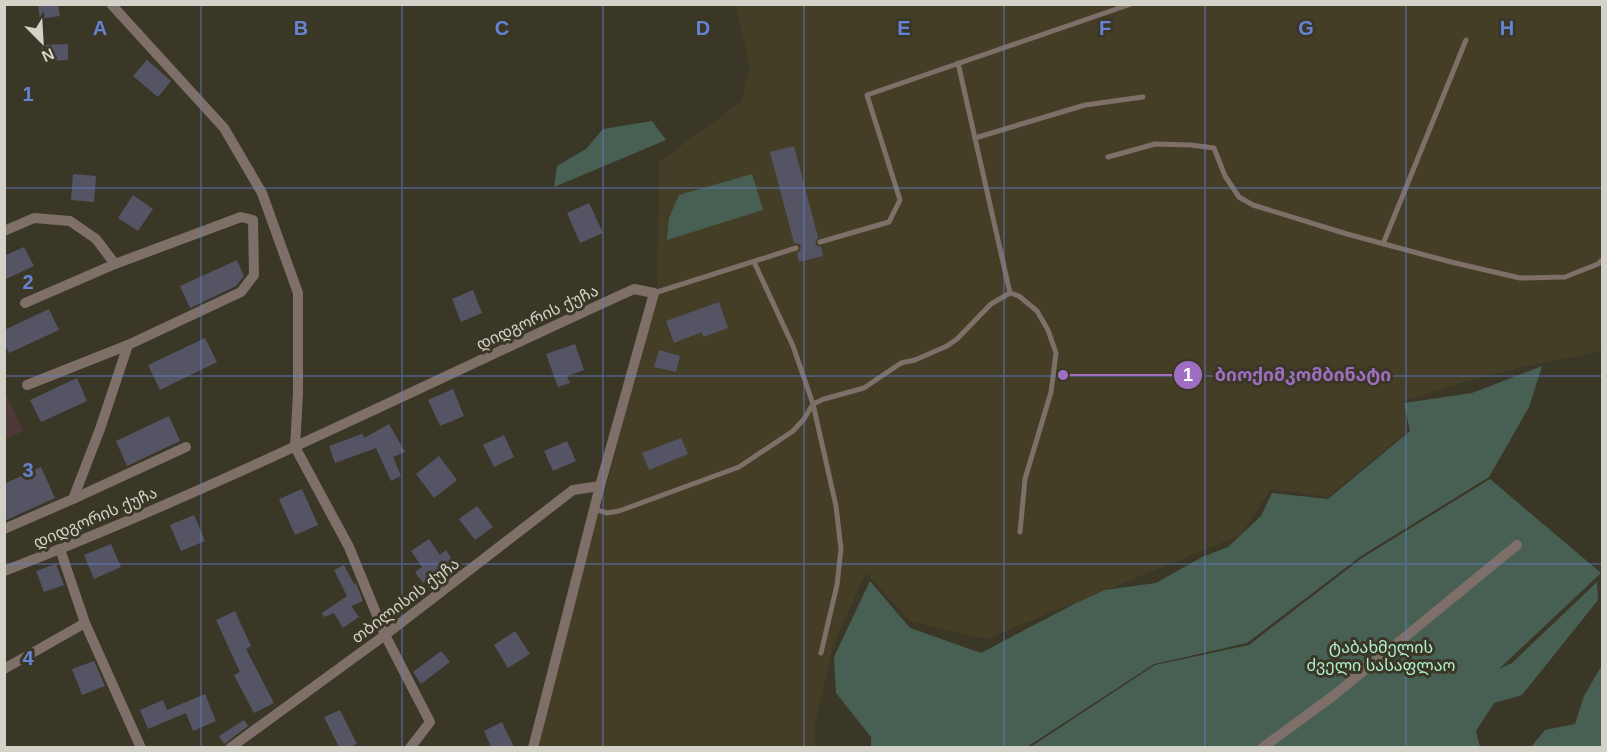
<svg xmlns="http://www.w3.org/2000/svg" width="1607" height="752" font-family="Arial,'Noto Sans Georgian',sans-serif">
<style>
.built{fill:#443e27}
.education{fill:#4e3938}
.green{fill:#486054}
.building{fill:#545465}
.lines{fill:none;stroke-linecap:round;stroke-linejoin:round}
.lane{stroke:#7e6f68;stroke-width:5}
.street{stroke:#7e6f68;stroke-width:10}
.grid{fill:none;stroke:#6682d2;stroke-width:1.5;stroke-opacity:0.55}
.labels{text-anchor:middle;stroke-width:6;stroke-linejoin:round;paint-order:stroke}
.street-label{font-size:16px;fill:#d4d1c8;stroke:#3b3727}
.park-label{font-size:16px;fill:#aff1d0;stroke:#3b3727}
.grid-label{font-size:20px;text-anchor:middle;font-weight:bold;fill:#6682d2;stroke:#3b3727;stroke-width:6;stroke-linejoin:round;paint-order:stroke}
.leader{fill:none;stroke:#9f6ec3;stroke-width:2}
.callout-dot{fill:#9f6ec3;stroke:#3b3727;stroke-width:2}
.mark-label{font-size:18px;text-anchor:middle;font-weight:bold;fill:#fff}
.callout-label{font-size:18px;text-anchor:middle;font-weight:bold;fill:#9f6ec3;stroke:#3b3727;stroke-width:6;stroke-linejoin:round;paint-order:stroke}
</style>
<rect width="100%" height="100%" fill="#3b3727"/>
<polygon class="built" points="735,5 1602,5 1602,351 1518,368 1463,382 1403,401 1408,431 1328,497 1271,489 1241,535 986,639 910,621 866,573 833,646 814,728 816,747 536,748 657,297 659,162 741,102 750,67"/>
<polygon class="education" points="4,389 23,431 5,439 4,439"/>
<g class="green">
<polygon points="652,121 666,140 554,187 557,166 586,149 603,129"/>
<polygon points="752,174 763,210 667,240 669,218 679,195"/>
<polygon points="1542,366 1529,407 1489,477 1361,556 1247,643 1154,664 1027,747 871,747 871,737 836,693 834,657 870,581 910,628 981,653 1076,603 1105,590 1156,583 1202,557 1228,547 1261,516 1272,493 1328,499 1410,431 1404,403 1472,393"/>
<polygon points="1490,479 1601,573 1499,669 1512,663 1597,582 1598,600 1522,695 1494,703 1476,731 1480,747 1029,748 1155,665 1249,645 1362,558"/>
<polygon points="1602,665 1602,747 1531,747 1545,730 1575,724 1584,696"/>
</g>
<g class="building">
<polygon points="38,4 58,4 60,16 40,19"/>
<polygon points="68,44 68,60 42,61 41,45"/>
<polygon points="147,60 171,81 158,97 133,76"/>
<polygon points="794,146 818,237 815,243 817,246 821,247 823,256 799,262 797,253 800,251 801,247 799,244 794,243 770,152"/>
<polygon points="73,174 96,176 94,202 71,200"/>
<polygon points="133,195 153,209 138,231 118,218"/>
<polygon points="589,203 603,233 580,243 567,213"/>
<polygon points="24,247 34,266 4,280 4,256"/>
<polygon points="237,260 244,276 236,286 190,308 180,286"/>
<polygon points="473,290 482,313 461,322 452,299"/>
<polygon points="719,302 728,328 703,337 702,332 674,343 666,321"/>
<polygon points="49,309 59,330 9,353 4,343 4,330"/>
<polygon points="205,338 217,362 160,390 148,365"/>
<polygon points="575,344 584,370 567,376 570,383 558,387 546,354"/>
<polygon points="659,350 680,356 676,372 654,367"/>
<polygon points="77,378 87,401 41,422 30,400"/>
<polygon points="453,389 464,416 440,426 428,400"/>
<polygon points="169,416 180,441 127,466 116,441"/>
<polygon points="389,424 405,452 393,457 401,476 391,481 376,448 335,463 329,446 362,434 364,438"/>
<polygon points="504,435 514,457 494,467 483,445"/>
<polygon points="681,438 688,454 649,470 642,453"/>
<polygon points="567,441 576,461 553,471 544,451"/>
<polygon points="439,456 457,480 434,498 416,474"/>
<polygon points="41,467 55,498 4,521 4,484"/>
<polygon points="302,489 318,525 295,535 279,499"/>
<polygon points="477,506 493,527 475,540 459,519"/>
<polygon points="194,515 205,541 181,551 170,525"/>
<polygon points="429,539 440,555 446,550 453,561 423,583 415,572 422,567 411,551"/>
<polygon points="111,544 121,567 94,579 84,555"/>
<polygon points="56,564 64,585 44,592 36,571"/>
<polygon points="344,565 354,584 356,583 363,601 351,606 359,617 343,628 334,613 324,617 322,613 347,596 334,570"/>
<polygon points="235,611 251,646 246,649 274,703 254,713 234,675 240,672 216,620"/>
<polygon points="515,631 530,654 508,668 494,645"/>
<polygon points="441,651 450,662 421,684 413,672"/>
<polygon points="94,661 105,686 82,695 72,669"/>
<polygon points="205,694 216,721 193,731 186,713 148,729 140,710 163,700 167,710"/>
<polygon points="340,710 357,744 350,747 339,747 324,717"/>
<polygon points="244,720 248,726 224,744 219,736"/>
<polygon points="502,722 514,747 491,747 484,731"/>
</g>
<g class="lines">
<g class="lane">
<polyline points="958,63 1010,293"/>
<polyline points="975,138 1085,105 1143,97"/>
<polyline points="1108,157 1155,144 1191,145 1214,148 1225,176 1239,197 1253,205 1347,234 1451,262 1520,278 1565,277 1598,264 1602,260"/>
<polyline points="820,242 889,222 900,200 867,95 1131,4"/>
<polyline points="1383,244 1466,40"/>
<polyline points="754,262 793,346 813,404 836,506 841,549 837,585 821,653"/>
<polyline points="654,293 796,248"/>
<polyline points="594,509 607,513 619,511 739,467 793,431 804,419 813,404 824,399 864,388 901,363 915,360 947,346 957,339 991,304 1010,293 1019,296 1037,311 1048,330 1056,353 1051,392 1025,479 1020,532"/>
</g>
<g class="street">
<polyline points="111,4 224,128 262,193 298,293 298,393 295,447 349,547 385,635 430,722 410,748"/>
<polyline points="4,231 34,218 70,221 96,239 115,264"/>
<polyline points="27,385 128,345"/>
<polyline points="73,499 186,447"/>
<polyline points="4,529 73,499 100,429 128,345 241,292 254,275 253,220 241,217 115,264 25,303"/>
<polyline points="60,549 85,623 141,748"/>
<path d="M4,571c215,-83 421,-187 630,-282l20,4 -54,193 -67,262"/>
<polyline points="4,669 85,623"/>
<polyline points="230,748 385,635 573,490 600,486"/>
<polyline points="1262,748 1333,696 1517,545"/>
</g>
</g>
<path class="grid" d="M201,4v744M402,4v744M603,4v744M804,4v744M1004,4v744M1205,4v744M1406,4v744M4,188h1598M4,376h1598M4,564h1598"/>
<g class="labels">
<g class="street-label">
<text transform="translate(537 317) rotate(-25)" y="6">დიდგორის ქუჩა</text>
<text transform="translate(95 517) rotate(-23)" y="6">დიდგორის ქუჩა</text>
<text transform="translate(405 600) rotate(-37)" y="6">თბილისის ქუჩა</text>
</g>
<g class="park-label">
<text x="1381" y="653">ტაბახმელის<tspan x="1381" dy="18">ძველი სასაფლაო</tspan></text>
</g>
</g>
<g class="grid-label">
<text x="100" y="35">A</text>
<text x="301" y="35">B</text>
<text x="502" y="35">C</text>
<text x="703" y="35">D</text>
<text x="904" y="35">E</text>
<text x="1105" y="35">F</text>
<text x="1306" y="35">G</text>
<text x="1507" y="35">H</text>
<text x="28" y="101">1</text>
<text x="28" y="289">2</text>
<text x="28" y="477">3</text>
<text x="28" y="665">4</text>
</g>
<path class="leader" d="M1063 375L1188 375"/>
<g class="callout-dot">
<circle cx="1063" cy="375" r="6"/>
<circle cx="1188" cy="375" r="15"/>
</g>
<g class="mark-label">
<text x="1188" y="381">1</text>
</g>
<g class="callout-label">
<text x="1303" y="381">ბიოქიმკომბინატი</text>
</g>
<rect width="1607" height="752" fill="none" stroke="#d4d1c8" stroke-width="12"/>
<g transform="translate(42 42) rotate(156)" stroke="#3b3727" stroke-width="4.5" paint-order="stroke">
<path d="M0-4.5L10 22L0 15L-10 22Z" fill="#d4d1c8"/>
<text y="-9" font-size="16" font-weight="bold" text-anchor="middle" fill="#d4d1c8">N</text>
</g>
</svg>
